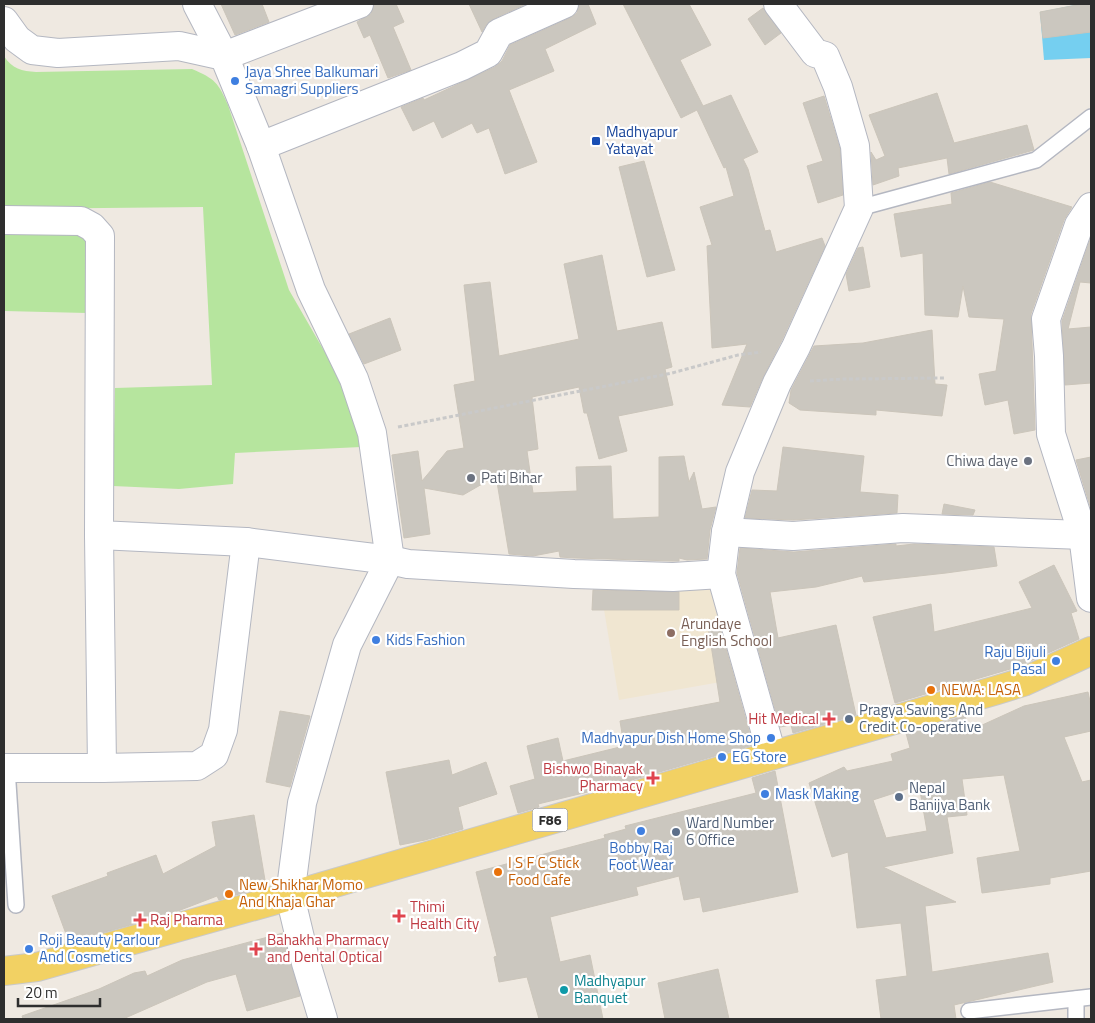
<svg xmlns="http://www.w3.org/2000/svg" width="1095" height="1023" font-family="'Titillium Web',sans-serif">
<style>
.education{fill:#f0e6d1}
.green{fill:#b6e59e}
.water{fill:#75cff0}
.building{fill:#cbc7bf;stroke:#cbc5ba;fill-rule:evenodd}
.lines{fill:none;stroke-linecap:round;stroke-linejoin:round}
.service-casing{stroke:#b4b7c1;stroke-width:18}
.minor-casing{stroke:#b4b7c1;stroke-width:30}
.secondary-casing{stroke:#b4b7c1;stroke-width:30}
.primary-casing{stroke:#c9c9c9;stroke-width:30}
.path{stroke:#c9c9c9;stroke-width:3;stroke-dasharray:4 2.5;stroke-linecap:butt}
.service{stroke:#fff;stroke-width:15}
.minor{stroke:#fff;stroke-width:28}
.secondary{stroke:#fff;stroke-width:28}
.primary{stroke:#f2d163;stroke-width:28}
.shop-dot{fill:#3f7fe0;stroke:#fff;stroke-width:2}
.transit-dot{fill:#1a4fb4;stroke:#fff;stroke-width:2}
.worship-dot{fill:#6b7280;stroke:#fff;stroke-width:2}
.education-dot{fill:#8d6e63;stroke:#fff;stroke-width:2}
.food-dot{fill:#e8710a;stroke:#fff;stroke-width:2}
.health-dot{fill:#e0444e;stroke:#fff;stroke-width:2}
.service-dot{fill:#5c6f8a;stroke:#fff;stroke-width:2}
.culture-dot{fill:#0f9aa8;stroke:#fff;stroke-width:2}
.labels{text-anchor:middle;stroke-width:4.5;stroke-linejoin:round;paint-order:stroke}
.shield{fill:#fff;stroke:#6d6d6d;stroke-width:1}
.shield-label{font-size:14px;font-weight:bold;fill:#2e2e2e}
.shop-label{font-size:15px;fill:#366cbe;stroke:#fff;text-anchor:start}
.transit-label{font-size:15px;fill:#164399;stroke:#fff;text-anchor:start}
.worship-label{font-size:15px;fill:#5b616d;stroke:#fff;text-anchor:end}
.education-label{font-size:15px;fill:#785e54;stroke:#fff;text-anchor:start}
.food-label{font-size:15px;fill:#c56008;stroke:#fff;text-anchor:start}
.service-label{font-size:15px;fill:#4e5e75;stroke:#fff;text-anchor:start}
.health-label{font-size:15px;fill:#be3a42;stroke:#fff;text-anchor:start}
.culture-label{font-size:15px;fill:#0d838f;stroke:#fff;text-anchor:start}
</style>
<rect width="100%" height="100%" fill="#efe9e1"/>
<polygon class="education" points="597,567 725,587 743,678 619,700"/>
<g class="green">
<path d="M4,56c8,13 18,15 32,16l156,-3c23,10 26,13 36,36l61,185 45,78 16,41 11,38 -126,6 -2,31 -54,5 -66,-3 2,-98 97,-3 -9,-178 -199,2z"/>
<polygon points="4,232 77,232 89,244 87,313 4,311"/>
</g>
<polygon class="water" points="1080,4 1091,4 1091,58 1044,60 1040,12"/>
<g class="building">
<polygon points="221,4 262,4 269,22 235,35"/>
<polygon points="374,4 396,4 404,22 393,27 411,70 388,78 370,35 364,38 357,22 371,14"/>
<polygon points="469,4 526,4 493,19 486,25 482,32"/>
<polygon points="579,4 588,4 596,24 545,49 554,71 509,90 537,162 505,174 489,128 477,133 472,123 442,138 434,121 413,131 401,107 423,98 424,100 495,67 502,61 510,45 570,18 577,13"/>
<polygon points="623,4 689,4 711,45 680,60 703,106 731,95 758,152 743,159 748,169 765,231 770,230 776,252 822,238 825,246 782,340 763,377 750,407 722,405 747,344 712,348 707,246 712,245 700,207 734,196 726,167 724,168 697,110 681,118"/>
<polygon points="1082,4 1091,4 1091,32 1043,38 1040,12"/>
<polygon points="763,8 781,33 765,45 748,19"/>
<polygon points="937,93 954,143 1027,125 1034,150 949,174 947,158 898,168 899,176 873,185 871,152 876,160 885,156 869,115"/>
<polygon points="824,96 840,149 843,195 818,203 807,166 823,161 803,103"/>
<polygon points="644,161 675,270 647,277 619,167"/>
<polygon points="990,182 1072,207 1064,220 1031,314 1035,430 1014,434 1008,400 985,405 979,374 996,371 1004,319 969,317 963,286 958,317 925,315 923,253 901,257 894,214 952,204 951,193"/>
<polygon points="1091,237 1091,283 1080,282 1068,329 1091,327 1091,383 1065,385 1062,321"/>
<polygon points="863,247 870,287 849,291 846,274 858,248"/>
<polygon points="602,255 617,331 662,322 672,367 665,369 673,405 618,416 627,451 599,459 587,413 584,413 579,387 532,397 538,449 527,451 533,493 577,491 576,467 611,466 613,519 659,517 659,457 684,456 689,482 694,472 702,509 716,507 710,530 707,559 687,560 679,558 679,561 673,561 575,558 560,557 559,551 533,556 509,554 496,476 463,495 424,488 430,534 404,538 392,455 418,451 422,481 447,451 464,448 454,385 475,381 464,285 490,282 499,356 579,339 564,264"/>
<polygon points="390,318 401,350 364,364 349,334"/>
<polygon points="932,330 935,384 947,385 942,416 876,410 876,415 800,410 789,403 791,390 814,346 863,343"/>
<polygon points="783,447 864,456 860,492 898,495 897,513 793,520 745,518 752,490 777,491"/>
<polygon points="1091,457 1091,509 1076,460"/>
<polygon points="944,504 975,510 973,515 942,514"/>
<polygon points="896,544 896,546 914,544 994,547 997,566 946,573 864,582 862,576 816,587 770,592 778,638 836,625 856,715 793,733 791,725 780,727 737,573 740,548 794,552"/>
<polygon points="1054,565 1077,611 1071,613 1079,639 1017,667 895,703 873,617 931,604 934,632 1032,608 1019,582"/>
<polygon points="593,590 679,592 679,610 592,610"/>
<polygon points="719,624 753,745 604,788 538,804 539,807 518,813 510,786 535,779 527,746 558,738 563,761 624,746 620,721 720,702 708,626"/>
<path d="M1088,692l3,14v25l-27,6 18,45 9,-2v91l-41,7v6l-68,9 -5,-35 43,-7 -16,-76 -42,4 5,36 -20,2 6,36 -70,14 73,35 -31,4 7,66 116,-19 5,29 -99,23 2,14h-75l-5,-39 31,-4 -6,-53 -44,5 -9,-76 -16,5 -23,-74 35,-16 3,4 46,-10 -2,-7 19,-6 -4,-15 59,-17 4,15 55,-25zM919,785l8,46 -41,7 -13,-38z"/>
<polygon points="280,711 310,716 290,787 266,782"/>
<polygon points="449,760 452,775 486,762 497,794 458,807 463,829 425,840 400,845 386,772"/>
<polygon points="775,771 798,892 703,912 700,897 684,900 679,876 636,887 638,895 550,917 560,962 590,955 603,1019 539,1019 527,977 499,982 494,957 497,956 476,872 605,838 604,835 626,829 625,826 756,793 752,778"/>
<polygon points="254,815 266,886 219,900 217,896 170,914 69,942 52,896 108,876 107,873 156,855 163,874 216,846 212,822"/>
<polygon points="283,933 300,996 247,1011 236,974 207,982 123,1019 23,1019 22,1016 99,989 134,973 145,971 147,976 182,960"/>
<polygon points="718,969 729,1019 665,1019 658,983"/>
</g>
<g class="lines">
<g class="service-casing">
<g id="service">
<polyline points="859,208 1036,160 1091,117"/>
<polyline points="7,768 16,905"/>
<polyline points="1076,999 1076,1019"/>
<polyline points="969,1011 1091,997"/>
</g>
</g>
<g class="minor-casing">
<g id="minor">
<polyline points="197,4 224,56 359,4"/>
<polyline points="4,21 17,39 32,50 58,53 179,46 224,56 261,146 311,290 354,379 372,433 390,560 347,645 302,803 290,896 306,963 323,1019"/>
<polyline points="261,146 462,66 488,53 499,33 564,4"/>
<polyline points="4,220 81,221 92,227 100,236 99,535 246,542 390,560 408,564 574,574 673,577 721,574"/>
<polyline points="726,532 793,536 903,528 1083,535"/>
<polyline points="772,755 721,574 726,532 740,472 777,383 796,347 859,208 855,146 838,87 825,56 815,53 778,4"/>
<polyline points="4,768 102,768 99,535"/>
<polyline points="102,768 197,766 214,755 223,730 246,542"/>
</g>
</g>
<g class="secondary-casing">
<polyline id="secondary" points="1091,207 1079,225 1046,319 1049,356 1051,434 1083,535 1091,598"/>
</g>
<g class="primary-casing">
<polyline id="primary" points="4,971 37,967 290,896 997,690 1023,682 1091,651"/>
</g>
<g class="path">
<polyline points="810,381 844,379 946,378"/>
<polyline points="398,427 672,373 738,355 761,352"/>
</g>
<use href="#service" class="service"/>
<use href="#minor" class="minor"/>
<use href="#secondary" class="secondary"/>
<use href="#primary" class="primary"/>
</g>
<g class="shop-dot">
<circle cx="235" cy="81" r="5"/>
<circle cx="376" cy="640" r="5"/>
<circle cx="1056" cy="661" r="5"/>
<circle cx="771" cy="738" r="5"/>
<circle cx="722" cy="757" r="5"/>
<circle cx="765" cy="794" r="5"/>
<circle cx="641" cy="831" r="5"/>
<circle cx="29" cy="949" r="5"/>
</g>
<rect class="transit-dot" x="591" y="136" width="10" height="10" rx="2.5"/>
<g class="worship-dot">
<circle cx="1028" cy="461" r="5"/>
<circle cx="471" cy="478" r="5"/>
</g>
<circle class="education-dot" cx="671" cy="633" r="5"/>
<g class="food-dot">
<circle cx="931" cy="690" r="5"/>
<circle cx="498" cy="872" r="5"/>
<circle cx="229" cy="894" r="5"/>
</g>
<g class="health-dot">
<path d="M826.5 711.5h5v5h5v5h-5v5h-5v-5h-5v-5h5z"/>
<path d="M650.5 770.5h5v5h5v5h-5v5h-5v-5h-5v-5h5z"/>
<path d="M396.5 908.5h5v5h5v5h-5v5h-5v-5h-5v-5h5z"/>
<path d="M137.5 912.5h5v5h5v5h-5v5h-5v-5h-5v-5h5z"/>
<path d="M253.5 941.5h5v5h5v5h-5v5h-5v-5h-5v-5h5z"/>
</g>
<g class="service-dot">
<circle cx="849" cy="719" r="5"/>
<circle cx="899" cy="797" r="5"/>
<circle cx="676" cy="832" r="5"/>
</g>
<circle class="culture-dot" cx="564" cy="990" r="5"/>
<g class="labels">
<rect class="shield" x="532.5" y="808.5" width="35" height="23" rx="4"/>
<g class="shield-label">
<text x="550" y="825">F86</text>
</g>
<g class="shop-label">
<text x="245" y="77">Jaya Shree Balkumari<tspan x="245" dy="17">Samagri Suppliers</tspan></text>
<text x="386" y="645">Kids Fashion</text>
<text x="1046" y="657" text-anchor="end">Raju Bijuli<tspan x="1046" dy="17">Pasal</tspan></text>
<text x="761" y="743" text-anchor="end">Madhyapur Dish Home Shop</text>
<text x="732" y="762">EG Store</text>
<text x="775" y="799">Mask Making</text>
<text x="641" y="853" text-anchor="middle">Bobby Raj<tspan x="641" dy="17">Foot Wear</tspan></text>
<text x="39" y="945">Roji Beauty Parlour<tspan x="39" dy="17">And Cosmetics</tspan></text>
</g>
<g class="transit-label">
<text x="606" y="137">Madhyapur<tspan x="606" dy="17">Yatayat</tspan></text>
</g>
<g class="worship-label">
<text x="1018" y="466">Chiwa daye</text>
<text x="481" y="483" text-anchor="start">Pati Bihar</text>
</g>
<g class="education-label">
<text x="681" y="629">Arundaye<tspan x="681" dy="17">English School</tspan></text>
</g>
<g class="food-label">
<text x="941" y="695">NEWA: LASA</text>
<text x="508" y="868">I S F C Stick<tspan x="508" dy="17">Food Cafe</tspan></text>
<text x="239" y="890">New Shikhar Momo<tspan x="239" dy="17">And Khaja Ghar</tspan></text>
</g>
<g class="service-label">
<text x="859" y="715">Pragya Savings And<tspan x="859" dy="17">Credit Co-operative</tspan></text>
<text x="909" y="793">Nepal<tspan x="909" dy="17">Banijya Bank</tspan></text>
<text x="686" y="828">Ward Number<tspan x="686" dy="17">6 Office</tspan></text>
</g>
<g class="health-label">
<text x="819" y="724" text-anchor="end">Hit Medical</text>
<text x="643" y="774" text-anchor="end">Bishwo Binayak<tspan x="643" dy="17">Pharmacy</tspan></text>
<text x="410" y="912">Thimi<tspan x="410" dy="17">Health City</tspan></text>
<text x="150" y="925">Raj Pharma</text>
<text x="267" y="945">Bahakha Pharmacy<tspan x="267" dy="17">and Dental Optical</tspan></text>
</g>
<g class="culture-label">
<text x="574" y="986">Madhyapur<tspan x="574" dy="17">Banquet</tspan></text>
</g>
</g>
<rect width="1095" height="1023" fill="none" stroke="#2e2e2e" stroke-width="10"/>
<path d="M18 998v8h82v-8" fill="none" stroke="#2e2e2e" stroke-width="2.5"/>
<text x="25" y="998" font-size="15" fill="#2e2e2e" stroke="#ffffff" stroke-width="4" paint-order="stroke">20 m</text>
</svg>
